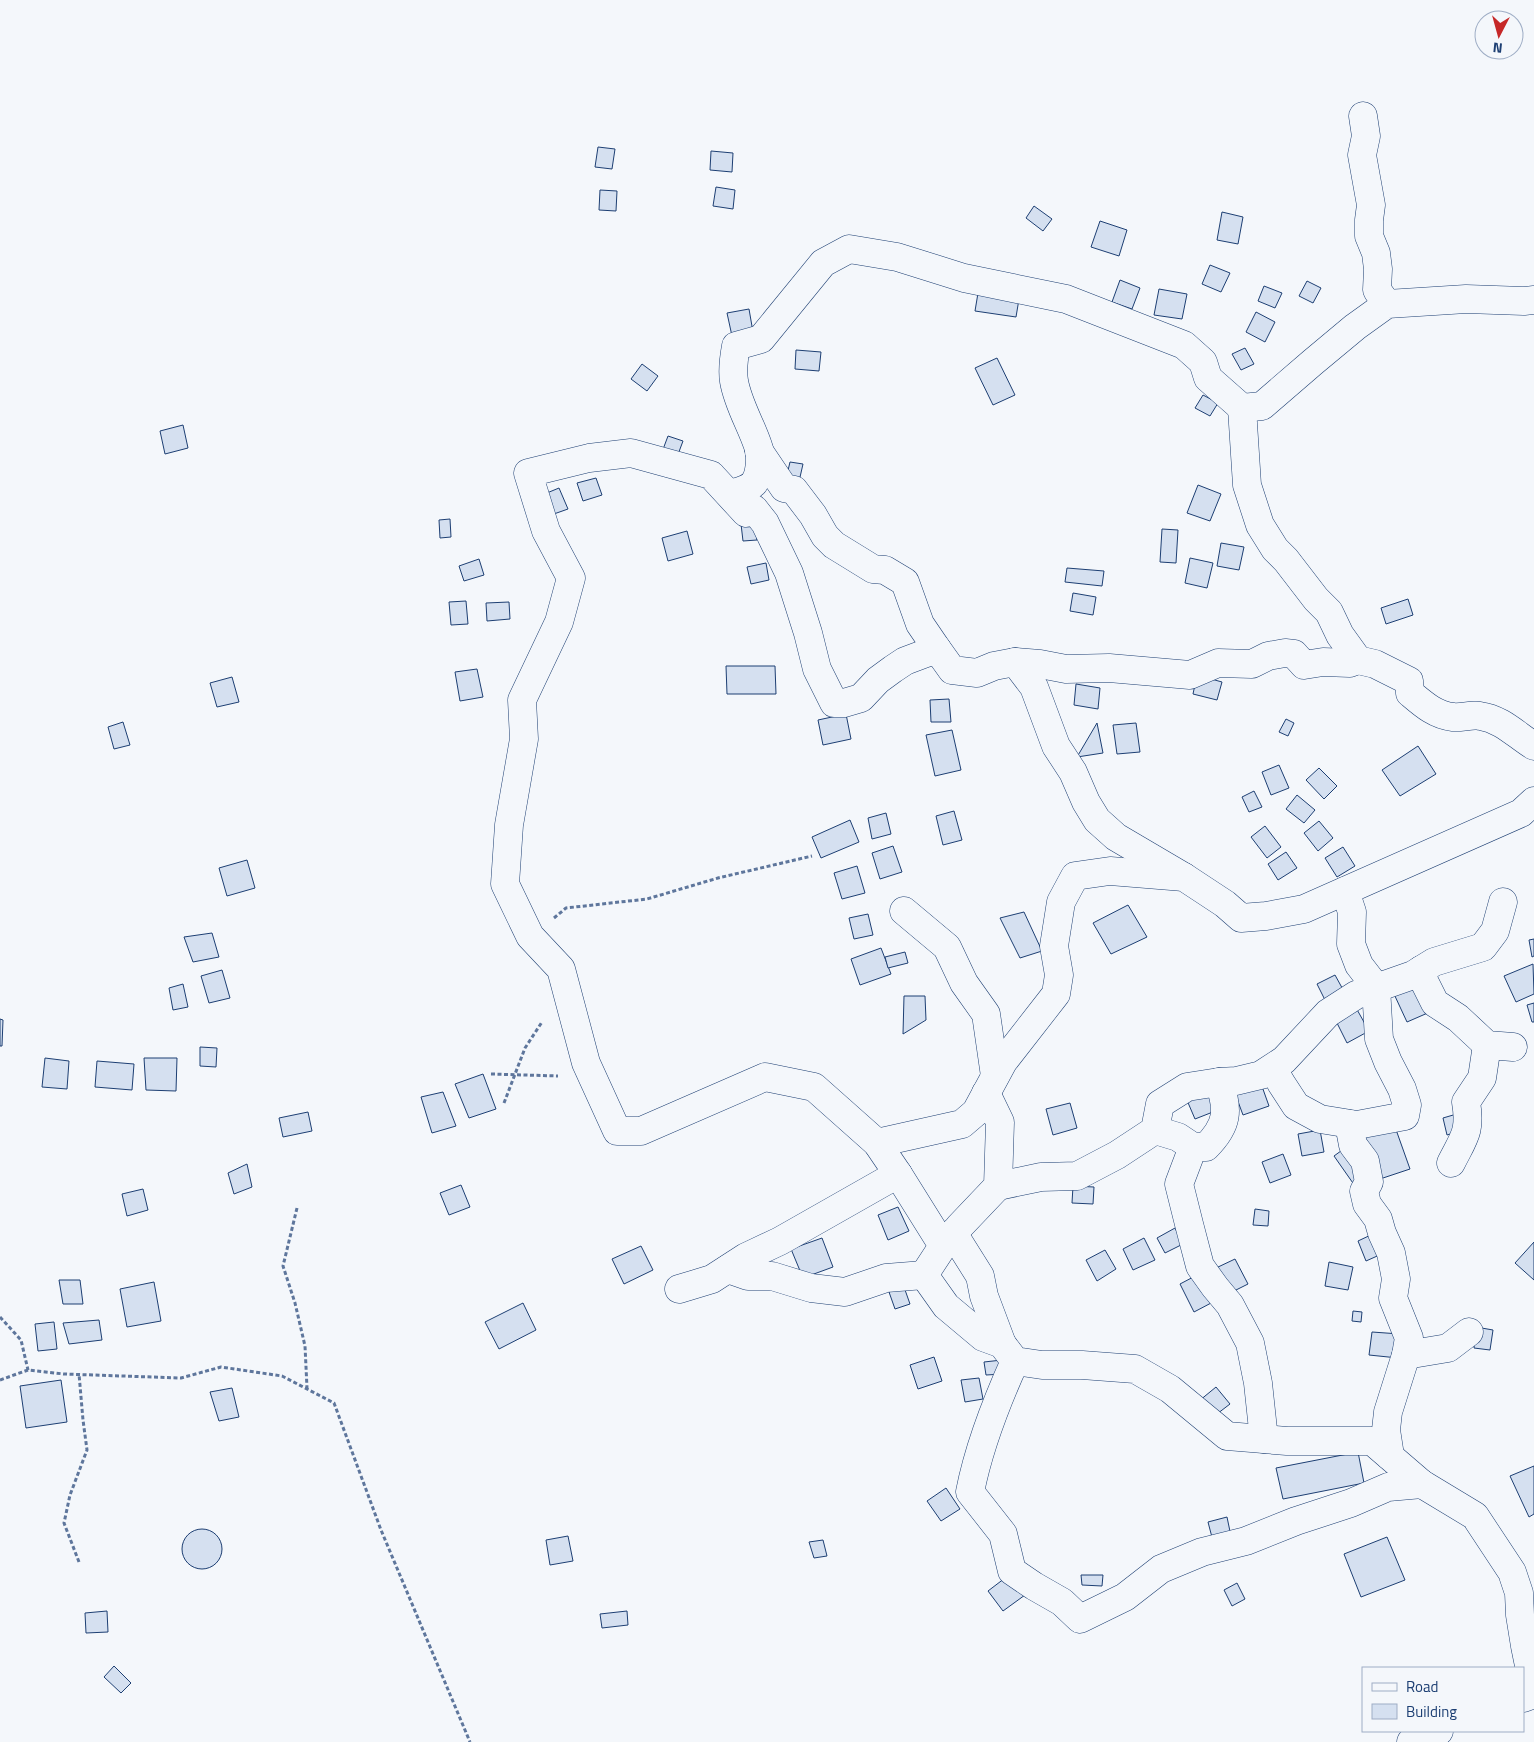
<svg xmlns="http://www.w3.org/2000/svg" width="1534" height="1742" font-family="'Titillium Web',sans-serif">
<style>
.building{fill:#d5e0f0;stroke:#1d3f73}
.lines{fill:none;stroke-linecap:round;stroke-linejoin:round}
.street-casing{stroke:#1d3f73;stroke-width:29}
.primary-casing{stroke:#1d3f73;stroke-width:29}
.path{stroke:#5e769c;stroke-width:3;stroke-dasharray:4 2.5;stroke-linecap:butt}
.street{stroke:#f4f7fb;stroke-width:28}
.primary{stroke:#f4f7fb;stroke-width:28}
</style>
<rect width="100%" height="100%" fill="#f4f7fb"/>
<g class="building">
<polygon points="598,147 615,149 612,169 595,167"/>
<polygon points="711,151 733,153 732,172 710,170"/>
<polygon points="716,187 735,190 733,209 713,206"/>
<polygon points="600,190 617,191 616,211 599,210"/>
<polygon points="1034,206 1052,219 1043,231 1026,218"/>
<polygon points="1222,212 1243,217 1238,244 1217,240"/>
<polygon points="1100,221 1127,230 1119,256 1091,247"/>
<polygon points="1210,265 1230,273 1221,292 1202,284"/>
<polygon points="1120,280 1140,288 1132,309 1112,302"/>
<polygon points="1307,281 1321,288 1313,303 1299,296"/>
<polygon points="1264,286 1282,293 1275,308 1258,301"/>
<polygon points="979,287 1020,293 1016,317 975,311"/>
<polygon points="1159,289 1187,294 1182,319 1154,315"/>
<polygon points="749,309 753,332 732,336 727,313"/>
<polygon points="1256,312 1275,322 1265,342 1246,332"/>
<polygon points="1245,348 1254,364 1241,370 1232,354"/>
<polygon points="796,350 821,352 819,371 795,369"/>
<polygon points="997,358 1015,395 993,405 975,368"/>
<polygon points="642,364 658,376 647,391 631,379"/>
<polygon points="1203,395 1218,403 1210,416 1195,408"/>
<polygon points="183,425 188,448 165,454 160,431"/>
<polygon points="668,436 683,441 677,457 662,452"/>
<polygon points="790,462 803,464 798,486 785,483"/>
<polygon points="596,478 602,495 583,501 577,483"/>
<polygon points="1198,485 1221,494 1210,521 1187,513"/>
<polygon points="559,488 568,509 551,515 542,495"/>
<polygon points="450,519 451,537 440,538 439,520"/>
<polygon points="754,523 757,540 743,541 741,524"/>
<polygon points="1162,529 1178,530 1176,563 1160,562"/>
<polygon points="687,531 693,554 668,561 662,538"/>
<polygon points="1221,543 1244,547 1239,570 1217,566"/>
<polygon points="1190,558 1213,563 1207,588 1185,583"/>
<polygon points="479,559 484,575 464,581 459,566"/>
<polygon points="766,563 769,580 751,584 747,567"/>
<polygon points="1067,568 1104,571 1102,586 1065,582"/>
<polygon points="1073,593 1096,597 1093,615 1070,611"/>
<polygon points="1408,599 1413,615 1386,624 1381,608"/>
<polygon points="466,601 468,624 451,625 449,602"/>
<polygon points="509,602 510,619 487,621 486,603"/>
<polygon points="726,666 775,666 776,694 727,694"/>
<polygon points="477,669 483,697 460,701 455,672"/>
<polygon points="1197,675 1222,682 1217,700 1193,694"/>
<polygon points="232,677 239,702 217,707 210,683"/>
<polygon points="1076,684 1100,688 1098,709 1074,705"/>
<polygon points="949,699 951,722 931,722 930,700"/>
<polygon points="846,714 851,739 823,745 818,720"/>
<polygon points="1286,719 1294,723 1288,736 1279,732"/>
<polygon points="123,722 130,745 114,749 108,727"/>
<polygon points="1097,723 1103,753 1077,757"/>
<polygon points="1136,723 1140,752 1117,754 1113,725"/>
<polygon points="952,730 961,770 935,776 926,735"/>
<polygon points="1418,746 1436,774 1400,796 1382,770"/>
<polygon points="1279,765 1289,788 1271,795 1262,772"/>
<polygon points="1319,768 1337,786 1324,799 1306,780"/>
<polygon points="1254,791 1262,807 1249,812 1242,797"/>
<polygon points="1297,795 1315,810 1304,823 1286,809"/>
<polygon points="954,811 962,840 943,845 936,816"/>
<polygon points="886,813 891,834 872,839 868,818"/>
<polygon points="850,820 859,842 821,858 812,837"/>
<polygon points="1319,821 1333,838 1318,851 1304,833"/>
<polygon points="1265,826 1281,847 1267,858 1251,837"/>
<polygon points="893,846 902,872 880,879 872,853"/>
<polygon points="1343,847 1355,866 1337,877 1325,858"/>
<polygon points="1286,852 1297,868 1278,880 1268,864"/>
<polygon points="247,860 255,888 227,896 219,868"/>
<polygon points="857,866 865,893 842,899 834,873"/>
<polygon points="1128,905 1147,937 1111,954 1093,923"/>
<polygon points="1024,912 1042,951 1020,958 1000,918"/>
<polygon points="868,914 873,935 854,939 849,918"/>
<polygon points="212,933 219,957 193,962 184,937"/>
<polygon points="1534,939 1534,956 1532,957 1529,940"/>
<polygon points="881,948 891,974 860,985 851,959"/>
<polygon points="905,952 908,963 888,968 885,957"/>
<polygon points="1533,964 1534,994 1516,1002 1504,976"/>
<polygon points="222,970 230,998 209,1003 201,976"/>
<polygon points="1335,975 1346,995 1327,1004 1317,984"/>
<polygon points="183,984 188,1007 173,1010 169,988"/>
<polygon points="1418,985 1430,1012 1407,1022 1394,994"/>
<polygon points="904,996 925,996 926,1020 903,1034"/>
<polygon points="1534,1003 1534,1022 1532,1022 1527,1005"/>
<polygon points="1355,1006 1369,1031 1347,1043 1334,1017"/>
<polygon points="0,1019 3,1020 2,1046 0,1046"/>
<polygon points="200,1047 217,1048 216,1067 200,1066"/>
<polygon points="45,1058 69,1061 67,1089 42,1087"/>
<polygon points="144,1058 177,1058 176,1091 146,1090"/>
<polygon points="97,1061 134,1064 132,1090 95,1087"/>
<polygon points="483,1074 496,1109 469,1118 455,1084"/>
<polygon points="1259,1078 1269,1106 1243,1115 1233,1088"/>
<polygon points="1210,1089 1218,1110 1195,1119 1186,1098"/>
<polygon points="443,1092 456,1126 432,1133 421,1097"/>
<polygon points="1070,1103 1077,1128 1053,1135 1046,1109"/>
<polygon points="308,1112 312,1131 283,1137 279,1118"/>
<polygon points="1460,1113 1464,1130 1447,1135 1443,1118"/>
<polygon points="1394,1124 1410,1169 1380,1179 1364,1134"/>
<polygon points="1320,1130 1324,1152 1302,1156 1298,1134"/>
<polygon points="1345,1148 1366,1179 1355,1186 1334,1156"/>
<polygon points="1283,1154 1291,1175 1270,1183 1262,1162"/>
<polygon points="247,1164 252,1187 234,1194 228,1173"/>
<polygon points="461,1185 470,1207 449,1215 440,1193"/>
<polygon points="1073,1186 1094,1187 1093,1204 1072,1203"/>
<polygon points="143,1189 148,1210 127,1216 122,1194"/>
<polygon points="898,1207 909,1231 888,1240 878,1215"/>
<polygon points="1255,1209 1269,1211 1268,1226 1253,1225"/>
<polygon points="1175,1228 1183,1244 1165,1253 1157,1238"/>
<polygon points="1375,1233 1384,1253 1366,1261 1358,1241"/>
<polygon points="822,1238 833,1267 803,1278 791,1249"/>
<polygon points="1144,1238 1155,1260 1133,1270 1123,1249"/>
<polygon points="1534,1242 1534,1280 1515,1263"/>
<polygon points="641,1246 653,1270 624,1284 612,1259"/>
<polygon points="1105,1250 1116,1269 1097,1281 1086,1260"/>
<polygon points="1235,1259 1248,1284 1228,1294 1216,1268"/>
<polygon points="1329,1262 1353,1267 1348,1290 1325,1286"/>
<polygon points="1199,1274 1213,1302 1194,1312 1180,1284"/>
<polygon points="59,1280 80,1280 83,1304 63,1304"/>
<polygon points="154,1282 161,1321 127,1327 120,1289"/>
<polygon points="904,1287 910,1304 895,1309 889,1292"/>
<polygon points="523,1303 536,1330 499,1349 485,1322"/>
<polygon points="1353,1311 1362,1312 1361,1322 1352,1321"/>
<polygon points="99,1320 102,1340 69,1344 63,1323"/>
<polygon points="54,1322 57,1349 38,1351 35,1324"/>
<polygon points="1476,1327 1493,1330 1490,1350 1474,1348"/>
<polygon points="1372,1332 1400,1334 1398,1358 1369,1355"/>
<polygon points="934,1357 942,1381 918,1389 910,1365"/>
<polygon points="1002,1360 1003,1374 986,1375 984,1362"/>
<polygon points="979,1378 983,1399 965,1402 961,1380"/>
<polygon points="61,1380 67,1422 26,1428 20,1386"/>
<polygon points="1216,1387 1230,1404 1213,1417 1199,1401"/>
<polygon points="232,1388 239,1417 219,1421 210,1392"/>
<polygon points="1358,1452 1364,1483 1283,1499 1276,1468"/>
<polygon points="1534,1466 1534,1514 1529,1517 1510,1476"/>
<polygon points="946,1488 960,1509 941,1521 927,1501"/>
<polygon points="1227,1517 1232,1541 1214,1545 1208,1522"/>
<circle cx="202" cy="1549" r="20"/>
<polygon points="568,1536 573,1561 550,1565 546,1540"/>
<polygon points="1387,1537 1405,1580 1361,1597 1344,1554"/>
<polygon points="823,1540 827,1556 814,1558 809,1542"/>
<polygon points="1009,1575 1025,1595 1003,1611 988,1591"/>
<polygon points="1081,1575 1103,1575 1102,1586 1082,1585"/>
<polygon points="1237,1583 1245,1599 1232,1606 1224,1590"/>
<polygon points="107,1611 108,1632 86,1633 85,1613"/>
<polygon points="627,1611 628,1625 602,1628 600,1614"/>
<polygon points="114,1666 131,1683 121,1693 104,1677"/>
</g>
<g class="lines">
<g class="street-casing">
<g id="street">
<polyline points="1363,116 1366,136 1362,155 1371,205 1369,220 1369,236 1376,253 1378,269 1377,290 1387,304"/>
<path d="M1242,408l5,77 13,40 15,24 11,11 30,39 13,13 11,23 18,25 17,4 34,17 1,12c13,11 25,22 43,24 9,1 19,-3 27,-1 22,3 36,19 54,30"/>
<polyline points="759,451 784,488 794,490 813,515 825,536 834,545 873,569 885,570 905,582 920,624 937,649"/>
<path d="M730,494c9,-3 18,-4 24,-11 6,-8 7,-24 5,-34 -7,-23 -21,-44 -25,-68 -2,-11 0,-24 2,-35l25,-7 62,-76 26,-14 48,8 67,21 102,21 118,46 19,17 5,16 34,30 20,-2 51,-44 42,-35 32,-23 79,-5 58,2 10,-1"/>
<polyline points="1015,662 1040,664 1066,669 1109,668 1190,675 1218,663 1252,664 1268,656 1285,653 1294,654 1304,665 1323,662 1350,663 1358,660"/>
<polyline points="1184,877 1116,837 1097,820 1086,802 1073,772 1056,746 1034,687 1015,662 994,666 977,673 952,670 937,649 905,661 893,669 878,680 861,698 844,703 834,703 817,669 808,633 789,573 765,523 754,509 746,513 711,475 631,453 589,458 528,473 546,531 571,578 559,622 522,700 524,739 509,825 505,884 530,936 561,969 586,1063 617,1131 641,1131 765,1077 814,1087 877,1143 898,1174 943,1246 924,1275 946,1306 983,1337 1002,1344 1015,1361 1042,1365 1082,1365 1135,1369 1170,1389 1227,1436 1287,1441 1372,1441 1422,1484 1475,1516 1512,1572 1519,1593 1520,1615 1525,1646 1534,1690"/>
<polyline points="904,911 947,947 964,983 986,1014 995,1076"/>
<polyline points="1421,970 1424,981 1435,1003 1458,1018 1487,1045 1513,1047"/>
<polyline points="1273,1068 1281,1083 1296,1106 1320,1119 1357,1125 1405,1116 1407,1105 1402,1089 1388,1062 1379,1039 1376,987 1359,965 1351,944 1352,912 1345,891"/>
<polyline points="1219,1082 1236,1081 1261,1075 1284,1060 1328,1013 1356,995 1413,975 1434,962 1483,947 1495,931 1503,902"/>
<polyline points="1349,1124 1353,1145 1365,1161 1369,1182 1364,1191 1367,1204 1378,1219 1382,1233 1391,1253 1396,1279 1393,1298 1409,1338 1406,1355 1388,1412 1386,1430 1390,1456"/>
<polyline points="877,1143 962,1124 976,1112 1003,1062 1056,994 1059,975 1054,946 1061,902 1075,876 1110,871 1184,877 1225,904 1241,918 1266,916 1304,909 1521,813 1534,801"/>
<polyline points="1193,1147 1179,1184 1189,1224 1200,1266 1215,1287 1230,1305 1250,1343 1258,1383 1264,1439"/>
<path d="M1451,1163c13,-26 20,-31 15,-61l16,-24 5,-33"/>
<path d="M998,1186l43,-9 36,-1 40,-21 38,-25 5,-26 27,-17 32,-5c10,28 9,43 -13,65h-13l-15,-10 -23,-7"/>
<polyline points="953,1233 980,1276 984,1296 1002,1344"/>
<polyline points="943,1246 959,1227 998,1186 1000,1122 986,1093"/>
<polyline points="728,1269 748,1276 772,1276 811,1288 845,1292 886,1278 924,1275"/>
<polyline points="679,1289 712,1279 746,1257 780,1241 898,1174"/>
<polyline points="1406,1355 1448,1348 1469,1332"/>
<path d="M1015,1361c-19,42 -36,85 -45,131l33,42 9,37 22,15 28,16 18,17 45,-22 36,-28 41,-17 44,-11 50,-20 55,-18 37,-16 34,-3"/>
</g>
</g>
<g class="primary-casing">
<g id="primary">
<polyline points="1523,1698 1534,1694"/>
<polyline points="1411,1742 1439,1731"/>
</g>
</g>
<g class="path">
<polyline points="554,918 566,908 647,899 718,878 812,856"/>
<polyline points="491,1074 558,1076"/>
<polyline points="504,1103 525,1048 542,1022"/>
<polyline points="297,1208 283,1266 295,1303 305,1346 307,1388"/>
<polyline points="0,1317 21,1340 28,1370"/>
<polyline points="0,1380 28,1370 64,1374 181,1378 221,1367 282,1376 334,1403 381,1530 470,1742"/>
<polyline points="79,1562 64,1523 70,1495 87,1450 83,1420 79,1374"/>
</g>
<use href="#street" class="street"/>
<use href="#primary" class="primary"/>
</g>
<rect x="1362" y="1667" width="162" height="65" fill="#f4f7fb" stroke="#9eadc5"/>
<rect x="1372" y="1683" width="25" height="8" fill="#f4f7fb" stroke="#9eadc5"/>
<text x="1406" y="1692" font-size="15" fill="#1d3f73">Road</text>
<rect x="1372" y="1704" width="25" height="15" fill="#d5e0f0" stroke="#9eadc5"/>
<text x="1406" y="1717" font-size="15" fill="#1d3f73">Building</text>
<g transform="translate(1499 35) rotate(186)"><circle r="24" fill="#f4f7fb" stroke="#9eadc5"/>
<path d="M0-4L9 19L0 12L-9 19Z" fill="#c62828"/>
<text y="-8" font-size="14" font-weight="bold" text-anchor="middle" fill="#1d3f73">N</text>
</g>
</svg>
